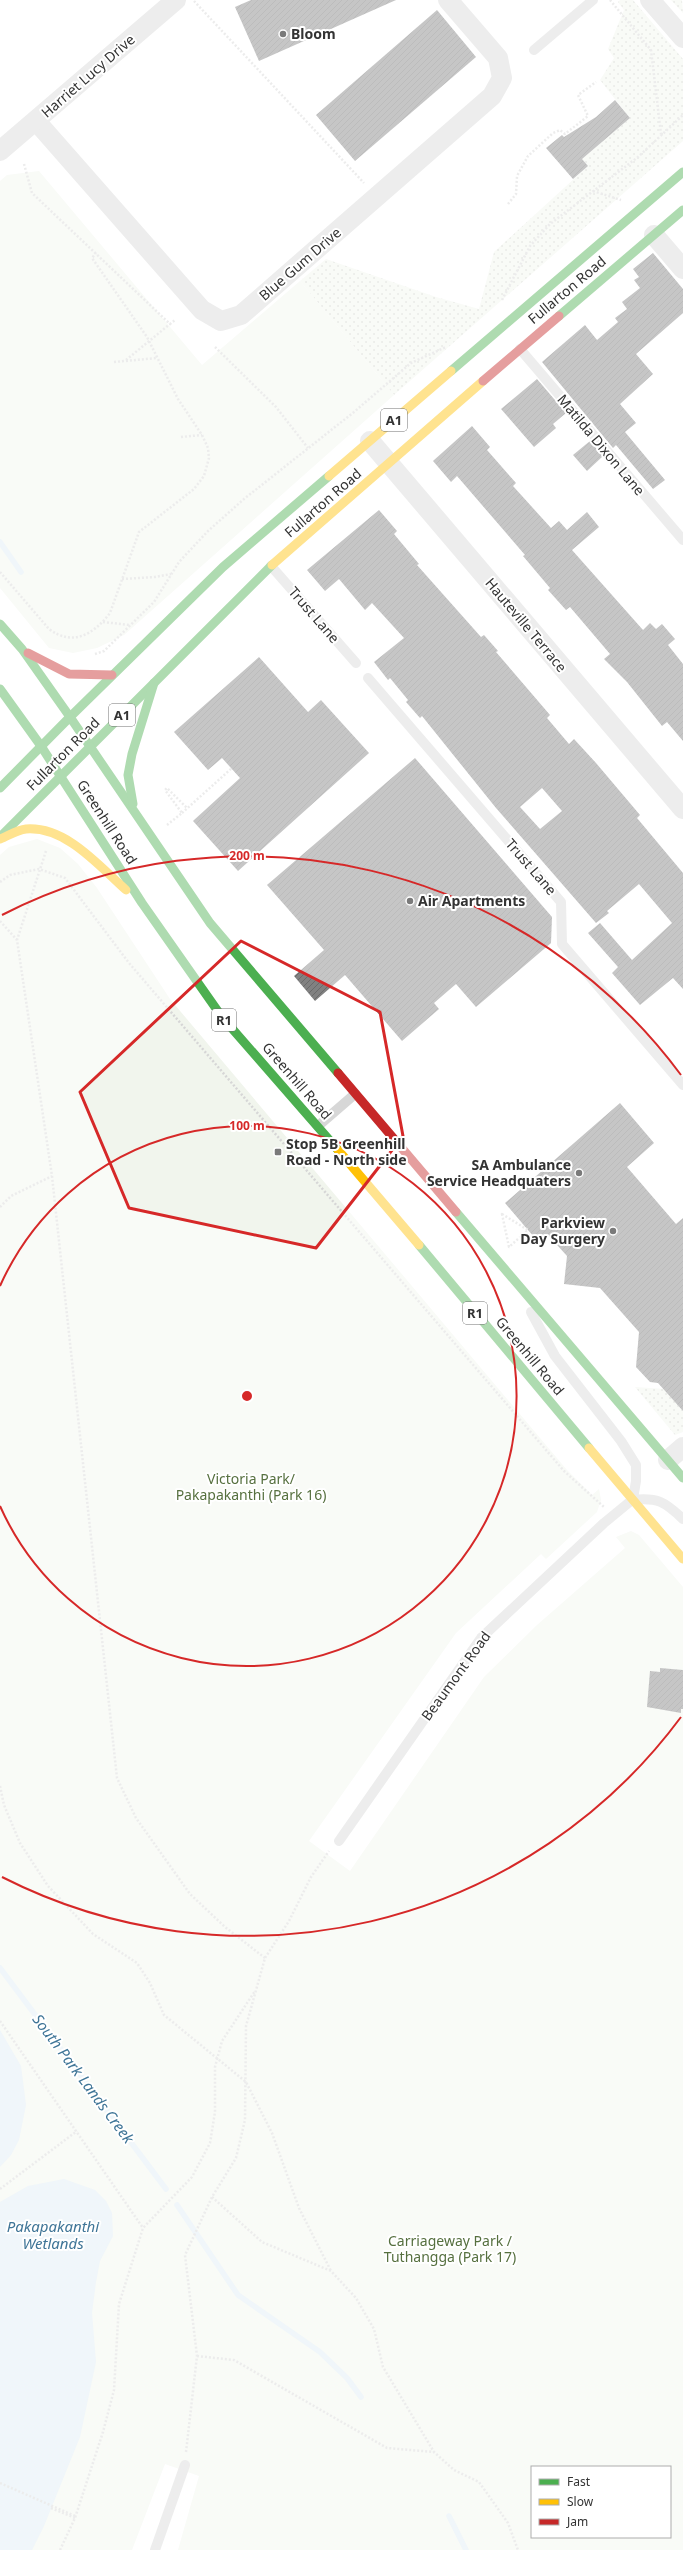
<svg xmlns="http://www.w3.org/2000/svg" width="683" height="2550" font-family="'Noto Sans',sans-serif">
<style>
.grass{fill:url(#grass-dots)}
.green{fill:#f1f5ed;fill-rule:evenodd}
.water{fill:#ddebf3}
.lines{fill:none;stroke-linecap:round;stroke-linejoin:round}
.stream{stroke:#ddebf3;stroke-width:5.5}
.building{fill:url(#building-hatch);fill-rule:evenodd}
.path{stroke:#d6d6d6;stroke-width:2.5;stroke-dasharray:2 2;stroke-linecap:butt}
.lane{stroke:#d7d7d7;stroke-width:10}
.street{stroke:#d7d7d7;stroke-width:20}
.fast{stroke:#4caf50;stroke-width:9}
.slow{stroke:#ffc107;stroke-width:9}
.jam{stroke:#c62828;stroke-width:9}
.marked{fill:none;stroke:#d62828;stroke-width:3;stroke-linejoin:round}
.ring{fill:none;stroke:#d62828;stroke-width:2}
.poi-dot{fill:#7a7a7a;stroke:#fff;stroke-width:1.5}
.labels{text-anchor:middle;stroke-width:4;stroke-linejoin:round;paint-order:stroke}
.shield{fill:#fff;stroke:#707070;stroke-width:1}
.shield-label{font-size:13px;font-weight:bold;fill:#333}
.poi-label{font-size:14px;font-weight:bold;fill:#333;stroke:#fff;text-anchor:start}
.street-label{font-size:14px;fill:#333;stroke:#fff}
.park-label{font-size:14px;fill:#56703f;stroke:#fff}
.water-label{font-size:15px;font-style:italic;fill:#3f7597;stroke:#fff}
.centre{fill:#d62828;stroke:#fff;stroke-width:2}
.ring-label{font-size:12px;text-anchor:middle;font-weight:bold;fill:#d62828;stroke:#fff;stroke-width:4;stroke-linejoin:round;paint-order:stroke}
</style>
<defs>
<pattern id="grass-dots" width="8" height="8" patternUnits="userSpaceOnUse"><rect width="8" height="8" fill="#f1f5ed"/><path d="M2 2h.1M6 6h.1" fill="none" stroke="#cfd2cc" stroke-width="1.8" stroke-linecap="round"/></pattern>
<pattern id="building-hatch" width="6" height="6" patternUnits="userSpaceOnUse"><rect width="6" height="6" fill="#818181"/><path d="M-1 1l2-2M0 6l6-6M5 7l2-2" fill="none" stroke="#6a6a6a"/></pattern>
</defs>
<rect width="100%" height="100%" fill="#fff"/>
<g class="grass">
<polygon points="620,0 633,0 683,59 683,141 394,395 300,281 326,259 436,297 479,309 494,252 588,166 582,159 630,118 600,80 614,58 608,49 624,10 618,2"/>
<polygon points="671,0 682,0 683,13"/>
<polygon points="635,1387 665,1389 683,1411 683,1432 675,1435"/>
</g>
<g class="green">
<polygon points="39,171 202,365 300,281 394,395 124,635 97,648 73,653 49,648 0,588 0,181 7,175"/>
<path d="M37,839l23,9 18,16 19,24 73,111 397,471 25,25 7,-6 2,11 -4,12 -51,47 -5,-5 -85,79 -147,208 41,30 134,-194 53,-52 88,-77 -9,-11 15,-6 8,4 44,52v963h-505l21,-74 -34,-12 -33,86h-132v-1695l9,-8zM532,2467h138v70h-138z"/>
</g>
<g class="water">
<polygon points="0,2030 21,2066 26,2105 19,2140 11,2155 0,2167"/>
<polygon points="64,2179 95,2190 106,2201 112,2213 113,2236 100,2261 96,2282 92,2313 96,2362 80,2437 44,2526 32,2550 0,2550 0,2202 28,2186"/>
</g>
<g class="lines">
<g class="stream">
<polyline points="0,542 21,572"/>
<polyline points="0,1968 166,2189"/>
<polyline points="177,2205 238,2295 320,2352 347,2378 361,2397"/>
<polyline points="449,2516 466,2550"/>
</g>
</g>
<g class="building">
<polygon points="251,0 396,0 259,61 235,7"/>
<polygon points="437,10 476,57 355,161 316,115"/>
<polygon points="615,100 630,118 582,159 588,166 573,179 546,148 562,135 564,137 596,117"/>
<polygon points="653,253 683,289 683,313 636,354 653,374 620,404 636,423 625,432 665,480 653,489 616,445 613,448 542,362 585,325 597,340 618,322 615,318 627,309 622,302 640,288 634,280 639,277 633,269"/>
<polygon points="537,379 566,413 553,424 556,428 534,447 501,409"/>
<polygon points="472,426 490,447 487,450 516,483 513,486 551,528 559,521 567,530 587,512 599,527 572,550 643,630 650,623 656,629 662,624 675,639 668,645 683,664 683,741 667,722 662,726 627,682 604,659 610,654 570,607 566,610 548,590 550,588 523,556 525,555 457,476 451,482 433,461"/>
<polygon points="590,441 603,456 587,471 573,455"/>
<path d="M379,510l18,21 -3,3 25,30 -2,1 64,72 3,-2 14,16 -2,1 54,63 -3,3 22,26 5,-5 22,24 44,52 -3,3 46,55v116l-10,-11 -33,27 -28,-32 6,-6 -30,-34 12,-10 32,37 40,-37 -33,-39 -32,27 2,2 -13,10 -100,-115 -74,-92 -2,2 -14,-16 2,-2 -18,-22 -2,2 -14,-18 30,-24 -32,-35 -7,7 -26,-31 -14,12 -18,-21zM542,788l20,23 -22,18 -20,-22z"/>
<polygon points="259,657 308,712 321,700 369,753 238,871 193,821 240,778 222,758 208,770 174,732"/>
<polygon points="415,758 552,917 551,943 476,1007 456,984 434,1003 439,1009 402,1041 345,975 315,1001 294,976 324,950 267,885"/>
<polygon points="620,1103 654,1143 627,1167 676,1224 683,1218 683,1411 658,1383 650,1382 636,1367 639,1332 600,1288 564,1284 567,1256 548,1235 539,1243 505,1203"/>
<polygon points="660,1668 683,1670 683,1709 681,1709 681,1713 647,1707 650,1671 660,1672"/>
</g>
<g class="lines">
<g class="path">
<polyline points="610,0 651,50 661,134"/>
<polyline points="194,1 364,183"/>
<polyline points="24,164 32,193 170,324 175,320"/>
<polyline points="593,191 621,200"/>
<polyline points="508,204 516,194 517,176 528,156 553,133 560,130 565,134 588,116 578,95 596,82"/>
<polyline points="502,300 530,246 550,224 638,157 683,115"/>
<polyline points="215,347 276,407 308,448"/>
<polyline points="126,360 170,324"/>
<polyline points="114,362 157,358"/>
<polyline points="181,437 202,435"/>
<path d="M0,572l49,57c24,18 45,5 61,-16l29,-81 55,-43 10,-13 5,-18 -1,-10 -6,-13 -24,-36 -31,-62 -55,-79 4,-5"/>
<polyline points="122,579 155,577 171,574"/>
<polyline points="103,622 130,625"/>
<polyline points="95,654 104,651 154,602 179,562 208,531 244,499 354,412 411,363 446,347"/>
<polyline points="182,813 232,768"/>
<polyline points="167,825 182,813 165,790 167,788 187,808"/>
<polyline points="46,851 17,940 52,1176 117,1778 136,1818 190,1894 225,1927 265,1958"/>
<polyline points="0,882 10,875 39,869 65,878 129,963 564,1471 604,1507"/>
<polyline points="0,921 17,940"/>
<polyline points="0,1207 11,1196 52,1176"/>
<polygon points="502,1214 528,1230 509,1247"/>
<polyline points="0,1786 4,1805 20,1843 48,1886 93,1934 137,1963 150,1983 164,2015 246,2082 272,2133 299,2208 331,2271"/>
<polyline points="0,2021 143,2228"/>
<polyline points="0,2189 77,2131"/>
<polyline points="212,2197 262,2242 331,2271 356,2298 374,2329 383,2367 434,2452 454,2470 479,2482 508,2523 518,2550"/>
<polyline points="197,2356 234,2360 387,2448 434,2452"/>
<polyline points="186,2452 197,2356 185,2255 212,2197 236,2158 245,2120 246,2026 265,1958 289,1921 311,1877 329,1851"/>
<polyline points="0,2483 75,2516"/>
<polyline points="51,2508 75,2518"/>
<polyline points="60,2550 75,2518 103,2432 114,2390 119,2304 143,2228 192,2177 210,2143 215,2112 215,2067 222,2041 255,1991"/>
</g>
<g class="lane">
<polyline points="534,50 593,0"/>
<polyline points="520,349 683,540"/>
<polyline points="271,566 356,663"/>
<polyline points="368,678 561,902 562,944 683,1085"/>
<polyline points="318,1126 355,1094"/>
<polyline points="531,1312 555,1356 621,1441 636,1465 636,1481 633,1499"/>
<path d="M632,1500c26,-3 33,2 51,19"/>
<polyline points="339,1841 481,1638 604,1523 632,1500"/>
<polyline points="155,2550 185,2465"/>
</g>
<g class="street">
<polyline points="650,0 683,38"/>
<polyline points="36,121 202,310 221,321 241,315 492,96 502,78 498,58 448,0"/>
<polyline points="0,151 176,0"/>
<polyline points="654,235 683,269"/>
<polyline points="370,441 683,809"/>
<polyline points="668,1460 683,1447"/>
</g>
<g class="fast">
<polyline points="559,316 683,210"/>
<polyline points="451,371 683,172"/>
<polyline points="0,624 22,649 70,717"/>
<polyline points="0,689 41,746"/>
<polyline points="70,717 223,567 329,476"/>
<polyline points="41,746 142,903 222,1017 338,1150"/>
<polyline points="90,747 272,565"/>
<polyline points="0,788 70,717 210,923 338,1073"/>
<polyline points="133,804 128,775 132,754 154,683"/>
<polyline points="2,835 90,747"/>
<polyline points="456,1212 683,1478"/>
<polyline points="419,1245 589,1448"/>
</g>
<g class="slow">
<polyline points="329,476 451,371"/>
<polyline points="272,565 483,381"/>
<path d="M0,839c8,-3 17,-9 26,-10 40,-3 73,37 100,61"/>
<polyline points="338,1150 419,1245"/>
<polyline points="589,1448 683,1559"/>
</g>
<g class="jam">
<polyline points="483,381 559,316"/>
<polyline points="28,653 69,674 112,675"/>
<polyline points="338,1073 456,1212"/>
</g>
</g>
<path d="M0 0H683V2550H0ZM241,941l139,71 23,124 -87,112 -187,-40 -49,-116z" fill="#fff" fill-opacity=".55" fill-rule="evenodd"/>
<path class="marked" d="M241,941l139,71 23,124 -87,112 -187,-40 -49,-116z"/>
<g class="ring">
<path d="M0 1286A270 270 0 1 1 0 1506"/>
<path d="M681 1717A540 540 0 0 1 2 1877M2 915A540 540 0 0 1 681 1075"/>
</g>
<g class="poi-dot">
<circle cx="283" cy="34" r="4"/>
<circle cx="410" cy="901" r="4"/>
<rect x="274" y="1148" width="8" height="8" rx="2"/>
<circle cx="579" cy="1173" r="4"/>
<circle cx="613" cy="1231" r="4"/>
</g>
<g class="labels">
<g class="shield">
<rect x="381" y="409" width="26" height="22" rx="3"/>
<rect x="109" y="704" width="26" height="22" rx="3"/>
<rect x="212" y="1009" width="24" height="22" rx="3"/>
<rect x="463" y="1302" width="24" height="22" rx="3"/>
</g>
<g class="shield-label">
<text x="394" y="425">A1</text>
<text x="122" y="720">A1</text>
<text x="224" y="1025">R1</text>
<text x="475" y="1318">R1</text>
</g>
<g class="poi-label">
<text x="291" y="39">Bloom</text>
<text x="418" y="906">Air Apartments</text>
<text x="286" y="1149">Stop 5B Greenhill<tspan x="286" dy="16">Road - North side</tspan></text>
<text x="571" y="1170" text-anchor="end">SA Ambulance<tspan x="571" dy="16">Service Headquaters</tspan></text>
<text x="605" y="1228" text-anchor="end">Parkview<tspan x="605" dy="16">Day Surgery</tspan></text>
</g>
<g class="street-label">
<text transform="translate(88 76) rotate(-41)" y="5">Harriet Lucy Drive</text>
<text transform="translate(300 264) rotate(-41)" y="5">Blue Gum Drive</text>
<text transform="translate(567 290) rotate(-40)" y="5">Fullarton Road</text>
<text transform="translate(601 445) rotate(50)" y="5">Matilda Dixon Lane</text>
<text transform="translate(323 503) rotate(-41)" y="5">Fullarton Road</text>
<text transform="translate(314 615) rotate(49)" y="5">Trust Lane</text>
<text transform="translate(526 625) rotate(50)" y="5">Hauteville Terrace</text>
<text transform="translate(63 754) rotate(-45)" y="5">Fullarton Road</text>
<text transform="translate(107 822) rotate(57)" y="5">Greenhill Road</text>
<text transform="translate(531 867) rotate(49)" y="5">Trust Lane</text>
<text transform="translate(297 1081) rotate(49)" y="5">Greenhill Road</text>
<text transform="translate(530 1356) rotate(50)" y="5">Greenhill Road</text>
<text transform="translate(456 1676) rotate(-54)" y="5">Beaumont Road</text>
</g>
<g class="park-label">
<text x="251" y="1484">Victoria Park/<tspan x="251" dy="16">Pakapakanthi (Park 16)</tspan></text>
<text x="450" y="2246">Carriageway Park /<tspan x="450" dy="16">Tuthangga (Park 17)</tspan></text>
</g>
<g class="water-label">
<text transform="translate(83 2079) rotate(53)" y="5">South Park Lands Creek</text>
<text x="53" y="2232">Pakapakanthi<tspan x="53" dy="17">Wetlands</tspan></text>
</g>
</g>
<circle cx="247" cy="1396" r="6" class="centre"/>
<g class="ring-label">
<text x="247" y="860">200 m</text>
<text x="247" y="1130">100 m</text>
</g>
<rect x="531" y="2466" width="140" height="72" fill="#ffffff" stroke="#adadad"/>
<rect x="539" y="2479" width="20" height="6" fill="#4caf50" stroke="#adadad"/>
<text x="567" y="2486" font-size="12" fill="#333333">Fast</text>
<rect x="539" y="2499" width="20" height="6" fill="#ffc107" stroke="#adadad"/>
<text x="567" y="2506" font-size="12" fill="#333333">Slow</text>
<rect x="539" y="2519" width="20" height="6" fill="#c62828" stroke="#adadad"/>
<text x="567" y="2526" font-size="12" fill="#333333">Jam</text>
</svg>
